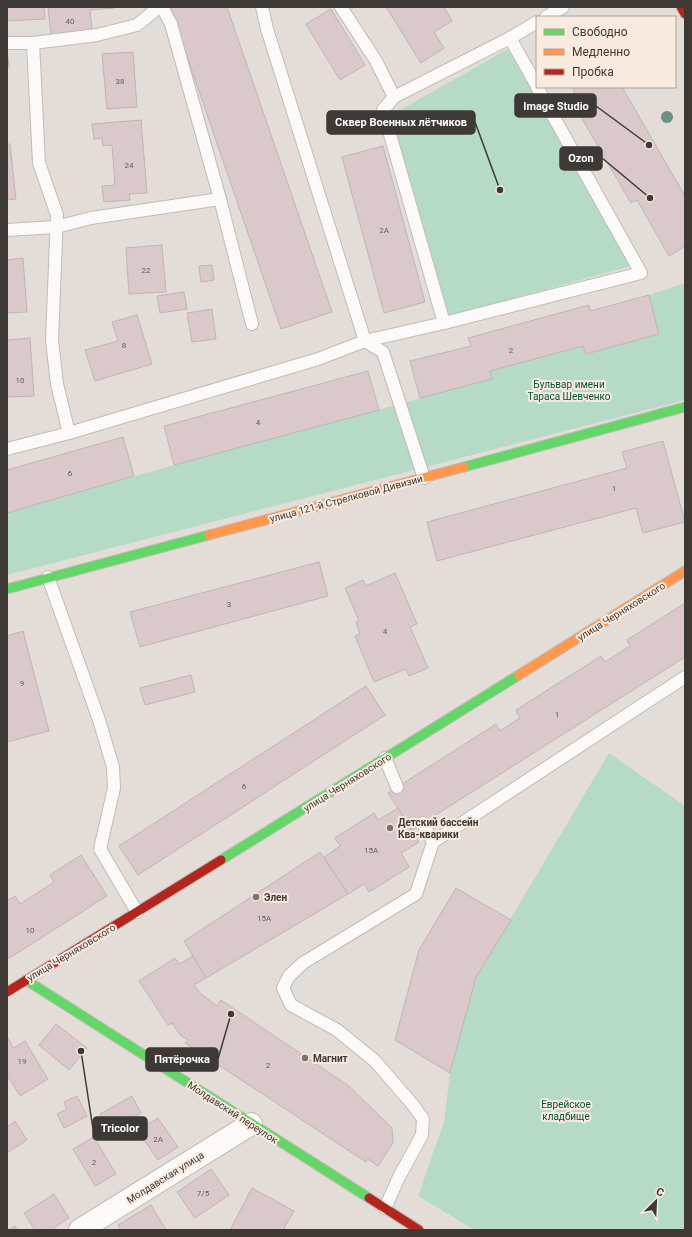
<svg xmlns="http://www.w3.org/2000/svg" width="692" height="1237" font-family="Roboto,sans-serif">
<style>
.green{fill:#b5dbc6}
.building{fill:#dbc8cb;stroke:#bcb6b4}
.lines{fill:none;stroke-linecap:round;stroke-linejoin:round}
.lane-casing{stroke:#c1bbb7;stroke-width:14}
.street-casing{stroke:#c1bbb7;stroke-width:24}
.fast-casing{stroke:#c1bbb7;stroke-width:11}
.slow-casing{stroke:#c1bbb7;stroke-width:11}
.jam-casing{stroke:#c1bbb7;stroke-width:11}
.lane{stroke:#fbfaf9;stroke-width:12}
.street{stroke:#fbfaf9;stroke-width:22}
.fast{stroke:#63d668;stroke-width:9}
.slow{stroke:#ff974d;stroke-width:9}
.jam{stroke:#b3261e;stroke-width:9}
.tree{fill:#6a9181}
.poi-dot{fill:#78726d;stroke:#f8eade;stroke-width:1.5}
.labels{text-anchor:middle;stroke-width:4;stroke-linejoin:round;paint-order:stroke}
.number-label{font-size:8px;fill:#655d5a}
.park-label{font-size:10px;fill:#06533b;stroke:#f8eade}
.street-label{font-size:10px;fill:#3e3934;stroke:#f8eade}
.poi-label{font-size:10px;font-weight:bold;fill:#3e3934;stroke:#f8eade;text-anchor:start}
.leader{fill:none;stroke:#3e3934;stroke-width:1.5}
.callout-dot{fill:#3e3934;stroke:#f8eade;stroke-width:1.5}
.callout{fill:#3e3934;stroke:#3e3934;stroke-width:1.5}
.callout-label{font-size:11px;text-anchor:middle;font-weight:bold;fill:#fff}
</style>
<rect width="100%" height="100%" fill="#e4ddd7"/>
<g class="green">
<polygon points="508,49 631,266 449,316 391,115"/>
<polygon points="685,283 685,400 7,575 7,513 174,465 492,379 490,371 583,346 586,354 659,334 649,295"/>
<polygon points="609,753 685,806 685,1230 475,1230 418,1196 444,1122 450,1073 476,977"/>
</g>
<g class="building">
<polygon points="7,7 44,7 45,19 7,21"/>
<polygon points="48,7 114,7 114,8 90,10 92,31 51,35"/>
<polygon points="170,7 227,7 332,312 281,329"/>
<polygon points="386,7 444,7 452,21 434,32 444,48 421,63"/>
<polygon points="331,9 365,65 340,80 306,24"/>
<polygon points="7,48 9,67 7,67"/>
<polygon points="133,52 137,107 107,109 102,54"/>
<polygon points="572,87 622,87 685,196 685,246 669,256 637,200 631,203 569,96 575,92"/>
<polygon points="141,120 147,193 129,194 130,200 104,202 102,186 115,185 112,145 103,146 102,138 94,139 92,124"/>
<polygon points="7,144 10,144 16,199 7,200"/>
<polygon points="383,146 425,302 384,313 342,157"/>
<polygon points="162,245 166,292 129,294 126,248"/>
<polygon points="23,258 27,312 7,313 7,260"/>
<polygon points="212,265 214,280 201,282 199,266"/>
<polygon points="184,292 187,309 160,313 157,296"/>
<polygon points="649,295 659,334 586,354 583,346 490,371 492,379 420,398 410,361 471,346 468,338 589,305 590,311"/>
<polygon points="212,309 216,339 192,342 187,313"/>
<polygon points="137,315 152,364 95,381 85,350 118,341 112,322"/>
<polygon points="30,338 34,396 7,397 7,340"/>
<polygon points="368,371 379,410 174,465 164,426"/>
<polygon points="123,437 134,476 7,513 7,470"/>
<polygon points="663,441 685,522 643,533 636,508 437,561 427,522 627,468 622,452"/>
<polygon points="319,562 328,596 140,647 130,612"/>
<polygon points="395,573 417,624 410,627 428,668 409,676 406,669 374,682 355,636 360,634 356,622 359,621 345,588 363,580 366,586"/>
<polygon points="685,603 685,657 412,830 388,793 496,724 500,731 520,718 516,710 601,656 605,662 630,646 627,640"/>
<polygon points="23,631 49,731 7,742 7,636"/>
<polygon points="191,675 195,692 145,705 140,688"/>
<polygon points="366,686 385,715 138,875 119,846"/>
<polygon points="398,808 419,842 401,853 409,867 369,892 364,884 348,894 324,857 340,846 335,838 374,813 378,820"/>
<polygon points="320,852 348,894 206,978 184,941"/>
<polygon points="81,855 107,896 8,959 7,957 7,901 15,896 20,904 54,882 50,875"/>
<polygon points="456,888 511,920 476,977 450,1073 395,1040 419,950"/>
<polygon points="193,956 206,978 194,985 201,994 217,1006 221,1000 349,1086 392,1128 393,1143 378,1166 368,1159 366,1162 185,1043 188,1040 180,1035 172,1023 168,1025 139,981 175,958 179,964"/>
<polygon points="56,1024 87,1048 69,1070 39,1045"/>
<polygon points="7,1037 14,1048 25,1041 48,1079 20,1096 7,1075"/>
<polygon points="77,1096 87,1116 64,1128 57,1114 67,1109 64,1102"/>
<polygon points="132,1096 141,1113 110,1130 100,1114"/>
<polygon points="158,1118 178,1147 158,1160 138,1131"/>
<polygon points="15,1121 27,1140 7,1153 7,1127"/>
<polygon points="94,1137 116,1174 95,1186 73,1149"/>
<polygon points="211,1169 229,1195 195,1218 177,1192"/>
<polygon points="252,1188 294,1211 283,1230 230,1230"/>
<polygon points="54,1194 69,1218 51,1230 35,1230 24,1213"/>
<polygon points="151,1205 166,1230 121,1230 118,1225"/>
<polygon points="15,1226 17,1230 8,1230"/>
</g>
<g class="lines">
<g class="lane-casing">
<g id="lane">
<polyline points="162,7 171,24 220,199 252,324"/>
<polyline points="341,7 376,61 394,97"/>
<polyline points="546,17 563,7"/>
<polyline points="537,22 510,38 537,86"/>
<polyline points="7,43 33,43 97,35 137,25 159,7"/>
<polyline points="33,43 39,163 57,215 52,340 57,384 69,433"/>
<polyline points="7,230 56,227 91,218 220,199"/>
<polyline points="444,323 383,110 394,97 510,38"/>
<polyline points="7,449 69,433 318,359 365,341 267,29 262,7"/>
<polyline points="424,478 383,352 365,341 444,323 641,273 537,87"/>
<polyline points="48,577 99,720 113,767 114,788 100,849 137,912"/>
<polyline points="385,758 397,787"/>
<polyline points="423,823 433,842"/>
<polyline points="385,1208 399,1177 422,1135 423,1119 413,1105 375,1061 337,1030 291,1005 283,988 289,976 303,963 416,894 433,842 685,677"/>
</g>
</g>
<g class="street-casing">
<polyline id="street" points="80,1230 251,1124"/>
</g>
<g class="fast-casing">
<g id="fast">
<polyline points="464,467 685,407"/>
<polyline points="7,589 209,535"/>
<polyline points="221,860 519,675"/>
<polyline points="26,980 369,1198"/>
</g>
</g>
<g class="slow-casing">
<g id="slow">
<polyline points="209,535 464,467"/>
<polyline points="519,675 685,571"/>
</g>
</g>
<g class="jam-casing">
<g id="jam">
<polyline points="681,7 685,14"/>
<polyline points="7,992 221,860"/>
<polyline points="369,1198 419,1230"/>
</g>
</g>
<use href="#lane" class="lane"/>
<use href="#street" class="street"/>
<use href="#fast" class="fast"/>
<use href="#slow" class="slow"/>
<use href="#jam" class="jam"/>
</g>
<circle class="tree" cx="667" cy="117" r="6"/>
<g class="poi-dot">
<circle cx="390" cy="828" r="4"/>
<circle cx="256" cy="897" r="4"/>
<circle cx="305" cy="1058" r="4"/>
</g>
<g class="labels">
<g class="number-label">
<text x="70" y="24">40</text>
<text x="120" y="84">38</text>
<text x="129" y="168">24</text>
<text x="384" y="233">2А</text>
<text x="146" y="273">22</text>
<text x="124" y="348">8</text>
<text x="511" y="353">2</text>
<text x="20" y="383">10</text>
<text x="258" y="425">4</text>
<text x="70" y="476">6</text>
<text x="614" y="491">1</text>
<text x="229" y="607">3</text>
<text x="385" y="634">4</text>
<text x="22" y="686">9</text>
<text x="557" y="717">1</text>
<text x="244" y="789">6</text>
<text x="371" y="853">15А</text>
<text x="264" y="921">15А</text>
<text x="30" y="933">10</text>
<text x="22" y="1064">19</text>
<text x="268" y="1068">2</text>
<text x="158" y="1142">2А</text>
<text x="94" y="1165">2</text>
<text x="203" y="1196">7/5</text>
</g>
<g class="park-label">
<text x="569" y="388">Бульвар имени<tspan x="569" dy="12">Тараса Шевченко</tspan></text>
<text x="566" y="1108">Еврейское<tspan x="566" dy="12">кладбище</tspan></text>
</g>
<g class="street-label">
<text transform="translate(346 498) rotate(-15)" y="4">улица 121-й Стрелковой Дивизии</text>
<text transform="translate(621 611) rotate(-32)" y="4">улица Черняховского</text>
<text transform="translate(347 782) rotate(-32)" y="4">улица Черняховского</text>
<text transform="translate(71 952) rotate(-31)" y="4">улица Черняховского</text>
<text transform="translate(233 1112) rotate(33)" y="4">Молдавский переулок</text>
<text transform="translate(165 1177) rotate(-32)" y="4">Молдавская улица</text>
</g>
<g class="poi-label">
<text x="398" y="826">Детский бассейн<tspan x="398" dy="12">Ква-кварики</tspan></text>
<text x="264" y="901">Элен</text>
<text x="313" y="1062">Магнит</text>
</g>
</g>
<path class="leader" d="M649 145L596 106M500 190L475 122M650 198L602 158M231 1014L218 1059M81 1051L93 1129"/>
<g class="callout-dot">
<circle cx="649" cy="145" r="4"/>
<circle cx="500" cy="190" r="4"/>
<circle cx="650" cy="198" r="4"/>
<circle cx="231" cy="1014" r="4"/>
<circle cx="81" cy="1051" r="4"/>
</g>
<g class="callout">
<rect x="515" y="94" width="81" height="23" rx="4"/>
<rect x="327" y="111" width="148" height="23" rx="4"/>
<rect x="560" y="147" width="42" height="23" rx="4"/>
<rect x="146" y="1048" width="72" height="23" rx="4"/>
<rect x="93" y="1117" width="54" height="23" rx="4"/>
</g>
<g class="callout-label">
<text x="556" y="110">Image Studio</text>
<text x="401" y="126">Сквер Военных лётчиков</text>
<text x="581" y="162">Ozon</text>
<text x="182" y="1063">Пятёрочка</text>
<text x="120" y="1132">Tricolor</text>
</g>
<rect width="692" height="1237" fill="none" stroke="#3e3934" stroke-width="16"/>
<rect x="536" y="16" width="140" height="72" fill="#f8eade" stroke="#aea39a"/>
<rect x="544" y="29" width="20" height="6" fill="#63d668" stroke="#aea39a"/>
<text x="572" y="36" font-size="12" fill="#3e3934">Свободно</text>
<rect x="544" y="49" width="20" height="6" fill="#ff974d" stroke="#aea39a"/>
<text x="572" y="56" font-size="12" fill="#3e3934">Медленно</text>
<rect x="544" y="69" width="20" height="6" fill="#b3261e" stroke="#aea39a"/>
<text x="572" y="76" font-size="12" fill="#3e3934">Пробка</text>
<g transform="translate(656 1201) rotate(24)" stroke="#f8eade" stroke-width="3" paint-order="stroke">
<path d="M0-3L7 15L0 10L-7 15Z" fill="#3e3934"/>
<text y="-6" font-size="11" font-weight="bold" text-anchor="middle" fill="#3e3934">С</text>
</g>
</svg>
